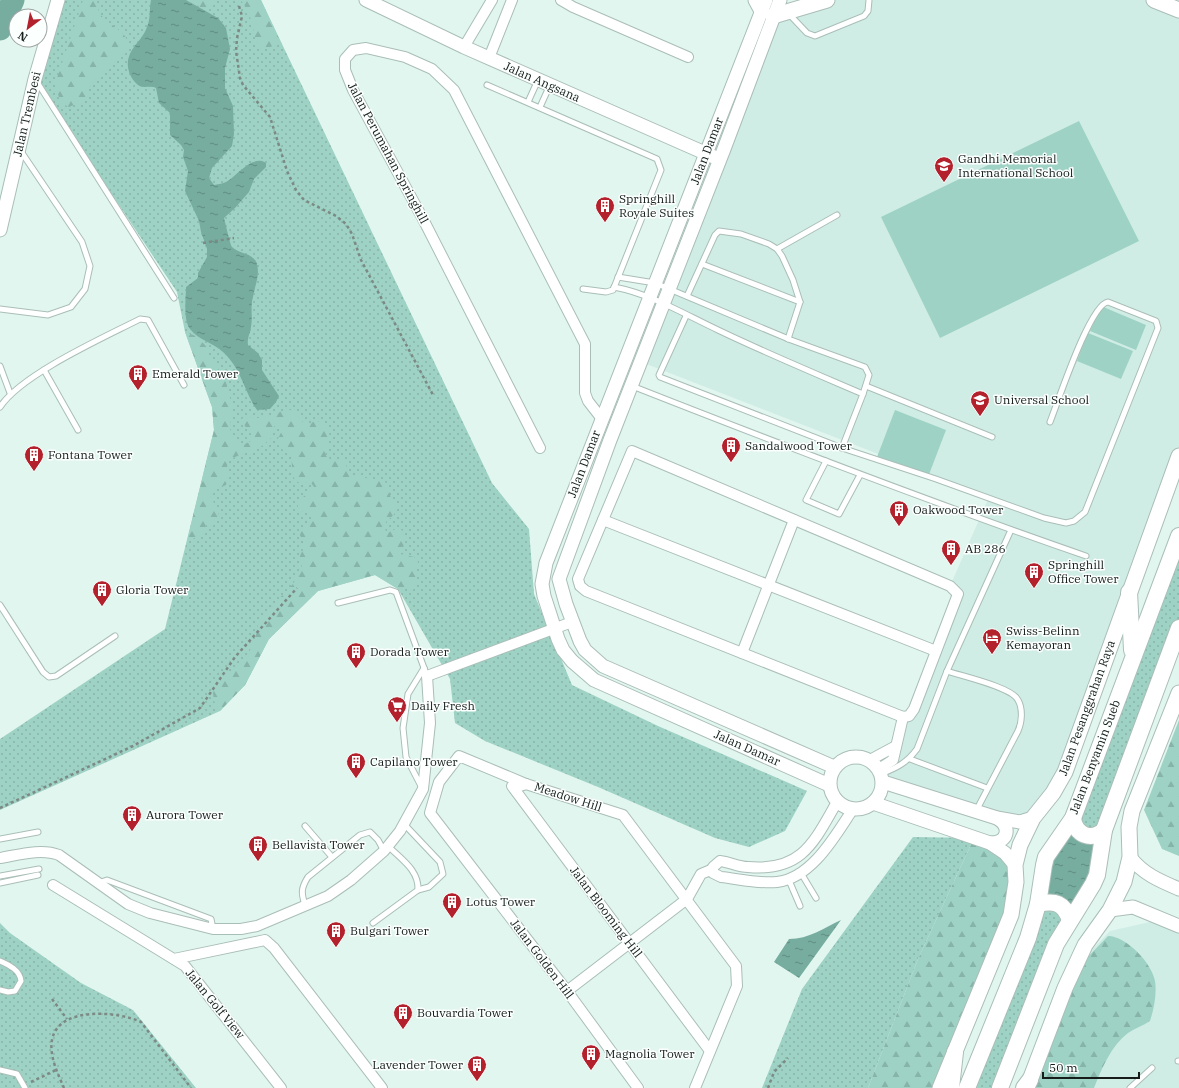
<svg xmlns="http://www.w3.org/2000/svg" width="1179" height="1088" font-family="'IBM Plex Serif',serif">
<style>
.built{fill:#d0ede5}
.grass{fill:url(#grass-dots)}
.forest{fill:url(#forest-firs)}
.pitch{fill:#9ed2c4}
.water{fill:url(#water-ripples)}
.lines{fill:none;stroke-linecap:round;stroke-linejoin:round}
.river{stroke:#76ad9f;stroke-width:23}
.service-casing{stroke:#aabeb8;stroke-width:7}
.minor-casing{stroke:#aabeb8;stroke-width:12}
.tertiary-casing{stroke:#aabeb8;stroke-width:15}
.secondary-casing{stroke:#aabeb8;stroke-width:17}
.primary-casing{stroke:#aabeb8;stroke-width:18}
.path{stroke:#7c8985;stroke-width:2.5;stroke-dasharray:3 3;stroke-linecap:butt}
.service{stroke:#fff;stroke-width:5}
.minor{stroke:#fff;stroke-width:10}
.tertiary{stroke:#fff;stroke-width:13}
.secondary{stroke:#fff;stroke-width:15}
.primary{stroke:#fff;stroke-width:16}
.labels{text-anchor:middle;stroke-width:3;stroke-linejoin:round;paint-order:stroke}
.street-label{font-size:12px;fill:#151c1a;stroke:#fbfffe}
.poi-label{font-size:12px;fill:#151c1a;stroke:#fbfffe;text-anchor:start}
</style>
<defs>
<pattern id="grass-dots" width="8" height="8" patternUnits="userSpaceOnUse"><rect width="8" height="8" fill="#9ed2c4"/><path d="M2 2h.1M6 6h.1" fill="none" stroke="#87b4a8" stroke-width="1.8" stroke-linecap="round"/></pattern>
<pattern id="forest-firs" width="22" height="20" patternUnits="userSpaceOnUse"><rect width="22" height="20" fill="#9ed2c4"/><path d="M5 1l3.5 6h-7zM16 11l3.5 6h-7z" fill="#87b4a8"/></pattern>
<pattern id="water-ripples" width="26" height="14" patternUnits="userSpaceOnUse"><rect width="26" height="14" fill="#76ad9f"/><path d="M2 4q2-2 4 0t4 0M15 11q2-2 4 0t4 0" fill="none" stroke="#608c81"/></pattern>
</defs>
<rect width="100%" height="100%" fill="#e2f6f0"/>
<g class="built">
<polygon points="827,0 1154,0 1179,10 1179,455 1065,772 1020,822 883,782 903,717 909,716 958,594 950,586 989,497 641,362 773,16"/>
<polygon points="1154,921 1179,932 1179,1088 1029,1088 1080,962 1110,931"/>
</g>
<g class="grass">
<polygon points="58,0 261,0 492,483 529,529 534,594 572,685 658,726 807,791 785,831 749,847 715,838 598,787 485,741 455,723 450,679 398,589 375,575 318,591 269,639 245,685 220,711 0,810 0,739 165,629 214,430 212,407 185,332 177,292 35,79"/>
<polygon points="1179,538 1179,629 1104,830 1079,833 1082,796"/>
<polygon points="913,837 974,838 918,959 868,1088 762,1088 802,989"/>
<polygon points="1038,904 1066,909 1000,1088 967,1088"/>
<polygon points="0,923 10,933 81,983 133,1010 196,1088 0,1088"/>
</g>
<g class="forest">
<path d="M83,0h14c0,5 1,11 4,15 8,12 38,20 22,39l-32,28 -5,18 -17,7 -8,-4 -5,-15v-7z"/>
<polygon points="211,0 211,8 207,11 190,1"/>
<path d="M241,0h20l19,41 -11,7 -6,1c-10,-8 -8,-17 -12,-29 -2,-7 -6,-14 -10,-20z"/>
<path d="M185,332l11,4 11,11 3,11 16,24 6,24 -2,23 4,11 5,4h6l6,-3 1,-6 -11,-14 3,-5c21,5 25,0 44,-7l8,4 9,12 11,-4 6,1c15,11 2,25 4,34l4,3 16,2 1,11c12,8 27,5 40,11l4,16 7,6c-1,12 -13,13 -14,22l3,6 11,-5 5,3 2,12 -5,11 14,3 4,4 -3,23 -3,4 -14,1 -23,-14 -57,16 -49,48 -24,46 -25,26 -6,-10 -2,-18 8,-8 17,-6 8,-8 10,-22 4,-19 34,-36 9,-16 -2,-12 5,-11 -6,-12 3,-5 6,-1 5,-8 -3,-5 -12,-4v-6l5,-7 12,-9 -4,-5c-4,-1 -10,1 -13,-1 -8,-4 -5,-19 -7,-25 -3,-5 -9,-7 -12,-11 -5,-6 4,-12 3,-19l-6,-2 -5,4v9l-9,8 -32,13c-6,7 0,17 -4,26l-17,7c2,11 14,16 8,30l-5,4 -6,-1 -6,11 -13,5 27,-111 -2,-23z"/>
<polygon points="1179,720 1179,856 1162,849 1144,810"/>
<polygon points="974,838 1007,856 1011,915 941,1088 868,1088 918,959"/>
<path d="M1108,936c18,0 44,27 47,45 2,12 -1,28 -5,40 -7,5 -15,7 -22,12 -17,13 -26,35 -34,55h-62l49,-124z"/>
</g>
<g class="pitch">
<polygon points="1079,121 1139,241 940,338 881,217"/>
<polygon points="1101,306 1146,325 1136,350 1090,331"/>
<polygon points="1088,333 1133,351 1121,379 1077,361"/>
<polygon points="895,410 946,430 928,477 877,457"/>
</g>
<g class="water">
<path d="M151,0h35l32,18 8,10 4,21 -5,19v20l8,18 1,28 -2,12 -20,22 -3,10 5,7c3,-1 8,-1 12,-3 11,-6 26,-28 40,-19v4l-12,12 -5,13 -14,16 -11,10c2,7 6,26 8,29 7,7 22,6 25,17 3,12 -2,21 -4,33 -3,10 0,20 -2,30 -1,7 -4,11 -3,18l10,8 4,7v10l17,26 -3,6 -6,7 -13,1c-13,-19 -16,-42 -34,-58 -9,-9 -25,-12 -33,-23 -7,-10 -4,-30 -4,-42l12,-9v-5l9,-16v-8l-6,-17 -2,-11 -14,-30 3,-20 -5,-14 1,-7 -3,-5 -11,-10v-22l-11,-10 -3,-15c-6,-3 -13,1 -18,-3 -6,-5 -9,-11 -10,-18 -2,-18 14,-25 19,-40 4,-9 2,-18 4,-27z"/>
<polygon points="1073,818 1102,843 1070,920 1049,901 1041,881"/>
<path d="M841,920l-42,58 -25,-16 15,-23c20,0 35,-11 52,-19z"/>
</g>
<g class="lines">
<polyline class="river" points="0,29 13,0"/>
<g class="service-casing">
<g id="service">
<polyline points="789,14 807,33 815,36 864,16 868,11 869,0"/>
<polyline points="37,82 174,298"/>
<polyline points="487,85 657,159 661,170 613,290 606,292 583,289"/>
<polyline points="528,102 538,80"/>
<polyline points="540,107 550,85"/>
<polyline points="777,249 837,215"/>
<polyline points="702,264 800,302"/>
<polyline points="618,277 655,283 791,340 865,367 869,375 863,394"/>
<path d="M614,287c37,7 70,27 104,43 48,23 96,43 145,64l-21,54"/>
<polyline points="687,296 715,235 719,231 741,234 769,244 777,249 782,256 793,280 800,302 788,339"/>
<polyline points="0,309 48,315 71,307 85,289 90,266 82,242 20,150"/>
<path d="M686,316l-27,59 1,2 182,71 94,31 108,39 22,5 8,-2 11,-9 73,-184 -2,-7 -48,-19c-18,2 -50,100 -58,120"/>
<polyline points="0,366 10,393"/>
<polyline points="44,370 78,430"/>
<path d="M632,386c150,59 301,117 454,170"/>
<polyline points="866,386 992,437"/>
<path d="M0,407c22,-33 103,-69 140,-88l8,1 36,65"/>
<polyline points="826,461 806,500 839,514 860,475"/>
<polyline points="338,603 390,590 396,592 427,676"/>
<polyline points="0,605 43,672 49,677 56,676 115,636"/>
<path d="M947,671c14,5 65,16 71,29 5,9 4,22 0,31l-42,80"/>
<polyline points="910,759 987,788"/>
<path d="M881,774c15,-6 26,-11 36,-25l30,-78 64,-141"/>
<polyline points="421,786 406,757 403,728 408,694 424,668"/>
<polyline points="305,826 332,857"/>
<polyline points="0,839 38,832"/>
<path d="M388,846c13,13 31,24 30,44"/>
<polyline points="801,873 816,898"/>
<polyline points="0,876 39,869"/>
<polyline points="788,878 800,906"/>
<polyline points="0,883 38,875"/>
<polyline points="98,883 107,880 211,919 213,929"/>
<path d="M305,905c-4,-12 -4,-17 3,-28l52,-42 10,-3 8,8 6,11"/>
<polyline points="373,923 418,890 429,887 443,874 440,862 404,824"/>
<path d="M0,961c9,4 20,9 21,20l-6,10 -7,1 -8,-2"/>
<polyline points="1178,1061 1179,1061"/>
<polyline points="0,1070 17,1074 25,1088"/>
<polyline points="1130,1088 1152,1068"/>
</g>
</g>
<g class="minor-casing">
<g id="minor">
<polyline points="561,0 573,7 688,57"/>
<polyline points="464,47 492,0"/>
<polyline points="489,58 512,0"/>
<polyline points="540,448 423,219 353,90 345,70 345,59 353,50 366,48 405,57 432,69 454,90 585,344 585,393 588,401 602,419"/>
<polygon points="632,451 950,586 958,594 914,709 909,716 903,717 586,591 580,586 578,579"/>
<polyline points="603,520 936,651"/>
<polyline points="742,653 794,520"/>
<polyline points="870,760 896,746"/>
<polyline points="879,769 893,760 903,717"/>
<polyline points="526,784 459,756 439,782 430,813 567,991 638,1088"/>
<polyline points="512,786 710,1051"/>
<polyline points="516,790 517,787 526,784 623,815 736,966 737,986 695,1088"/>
<path d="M837,802c-23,40 -35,70 -89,65 -10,0 -18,-5 -28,-6l-7,6v6l8,4c18,2 38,7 56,5 35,-4 58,-46 76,-73"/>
<path d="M0,858c18,-3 41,-10 59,-3l69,49 22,9 63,16h28l16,-3 71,-30 23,-16 33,-29 16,-20 23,-42 7,-66 -3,-47 145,-54"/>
<polyline points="53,885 185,966 281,1088"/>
<polyline points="174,959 265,940 274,948 382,1088"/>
<polyline points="567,991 687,899 701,874 713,869"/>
</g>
</g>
<g class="tertiary-casing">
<g id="tertiary">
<polyline points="366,0 464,47 714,157"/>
<polyline points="766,0 546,563 542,584 544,596 558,639 563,650 572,661 594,680 829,785"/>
<polyline points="780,0 724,149 610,440 559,579 566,604 580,641 585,650 603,666 834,767"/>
<polyline points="0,230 35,79 58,0"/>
<circle cx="856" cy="783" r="26"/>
<polyline points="883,782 997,818 1020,822 1033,818"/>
<polyline points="873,803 990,843 1005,853 1015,865"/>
<path d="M990,843c18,0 22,-16 7,-25"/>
<path d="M1130,857c13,17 30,24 49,32"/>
<polyline points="1110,910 1133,907 1179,926"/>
</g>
</g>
<g class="secondary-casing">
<g id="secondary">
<polyline points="756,0 762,11"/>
<polyline points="1154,0 1179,10"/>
<polyline points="773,16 827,0"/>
<polyline points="940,1088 1011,915 1016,882 1015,865 1020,845 1033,818 1053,793 1065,772 1179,456"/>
<polyline points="1027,1088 1065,988 1085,945 1110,910 1124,882 1130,857 1129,827 1132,811 1179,693"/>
</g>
</g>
<g class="primary-casing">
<g id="primary">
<polyline points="1129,592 1132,650"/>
<path d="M1073,818c2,17 19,24 31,12"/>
<path d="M1038,904c17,-4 26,-1 32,16"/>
<polyline points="951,1088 955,1052"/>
<polyline points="967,1088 1028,938 1038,904 1044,865 1046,857 1073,818 1179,536"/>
<polyline points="1000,1088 1056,944 1093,884 1097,875 1104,830 1179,628"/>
<polyline points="1024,1088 1030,1080"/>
</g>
</g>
<g class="path">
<polyline points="239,6 242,16 237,38 236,51 240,78 243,85 270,117 287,171 296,190 304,200 336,216 346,224 352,234 361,260 433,395"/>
<polyline points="203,243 234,238"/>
<polyline points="0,808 133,746 200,708 235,657 297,588"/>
<polyline points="52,999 67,1019"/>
<polyline points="31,1082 56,1070"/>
<path d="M64,1088c-6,-14 -15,-32 -12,-48 6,-34 66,-29 89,-18l50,66"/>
<polyline points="768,1088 774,1072 788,1058"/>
</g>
<use href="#service" class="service"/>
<use href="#minor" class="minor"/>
<use href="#tertiary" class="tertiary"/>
<use href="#secondary" class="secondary"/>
<use href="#primary" class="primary"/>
</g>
<defs>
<g id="school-pin" transform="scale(1)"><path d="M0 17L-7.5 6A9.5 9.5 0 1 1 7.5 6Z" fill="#b3212d" stroke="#fbfffe"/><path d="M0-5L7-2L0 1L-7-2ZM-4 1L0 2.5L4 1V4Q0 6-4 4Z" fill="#fff"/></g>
<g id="building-pin" transform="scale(1)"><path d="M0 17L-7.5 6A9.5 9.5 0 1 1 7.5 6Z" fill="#b3212d" stroke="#fbfffe"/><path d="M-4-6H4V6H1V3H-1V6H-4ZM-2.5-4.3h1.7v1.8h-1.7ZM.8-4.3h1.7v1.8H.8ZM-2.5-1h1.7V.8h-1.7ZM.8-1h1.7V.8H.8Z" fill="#fff"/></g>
<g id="hotel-pin" transform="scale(1)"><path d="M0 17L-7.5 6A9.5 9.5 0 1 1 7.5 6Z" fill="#b3212d" stroke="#fbfffe"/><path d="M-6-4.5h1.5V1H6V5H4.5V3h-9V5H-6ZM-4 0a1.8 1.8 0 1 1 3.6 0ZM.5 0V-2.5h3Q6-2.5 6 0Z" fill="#fff"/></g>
<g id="supermarket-pin" transform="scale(1)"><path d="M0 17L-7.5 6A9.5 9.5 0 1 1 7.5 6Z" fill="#b3212d" stroke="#fbfffe"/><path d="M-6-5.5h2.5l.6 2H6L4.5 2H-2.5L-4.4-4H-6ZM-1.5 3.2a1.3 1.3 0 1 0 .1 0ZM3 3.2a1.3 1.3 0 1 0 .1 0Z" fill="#fff"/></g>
</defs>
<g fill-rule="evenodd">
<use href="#school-pin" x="944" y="166"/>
<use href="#building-pin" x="605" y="206"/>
<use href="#building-pin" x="138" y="374"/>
<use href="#school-pin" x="980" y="400"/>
<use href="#building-pin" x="731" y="446"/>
<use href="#building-pin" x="34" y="455"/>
<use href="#building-pin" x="899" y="510"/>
<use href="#building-pin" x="951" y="549"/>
<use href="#building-pin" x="1034" y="572"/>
<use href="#building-pin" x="102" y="590"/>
<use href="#hotel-pin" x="992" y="638"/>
<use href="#building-pin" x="356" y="652"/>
<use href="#supermarket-pin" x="397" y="706"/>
<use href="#building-pin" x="356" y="762"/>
<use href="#building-pin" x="132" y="815"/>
<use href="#building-pin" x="258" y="845"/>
<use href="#building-pin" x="452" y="902"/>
<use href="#building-pin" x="336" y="931"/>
<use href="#building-pin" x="403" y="1013"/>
<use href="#building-pin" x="591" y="1054"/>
<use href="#building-pin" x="477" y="1065"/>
</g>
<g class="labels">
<g class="street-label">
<text transform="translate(542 82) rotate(24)" y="4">Jalan Angsana</text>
<text transform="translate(27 114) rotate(-77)" y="4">Jalan Trembesi</text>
<text transform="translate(707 151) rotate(-69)" y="4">Jalan Damar</text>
<text transform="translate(388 153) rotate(62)" y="4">Jalan Perumahan Springhill</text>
<text transform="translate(584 464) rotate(-69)" y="4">Jalan Damar</text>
<text transform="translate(1087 708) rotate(-70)" y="4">Jalan Pesanggrahan Raya</text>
<text transform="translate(747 748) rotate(24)" y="4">Jalan Damar</text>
<text transform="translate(1095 757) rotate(-69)" y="4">Jalan Benyamin Sueb</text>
<text transform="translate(568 797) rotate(18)" y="4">Meadow Hill</text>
<text transform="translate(606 912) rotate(53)" y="4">Jalan Blooming Hill</text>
<text transform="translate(542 959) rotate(53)" y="4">Jalan Golden Hill</text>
<text transform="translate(215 1004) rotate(51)" y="4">Jalan Golf View</text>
</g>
<g class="poi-label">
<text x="958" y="163">Gandhi Memorial<tspan x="958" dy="14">International School</tspan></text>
<text x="619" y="203">Springhill<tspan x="619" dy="14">Royale Suites</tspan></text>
<text x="152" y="378">Emerald Tower</text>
<text x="994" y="404">Universal School</text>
<text x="745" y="450">Sandalwood Tower</text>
<text x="48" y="459">Fontana Tower</text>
<text x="913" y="514">Oakwood Tower</text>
<text x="965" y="553">AB 286</text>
<text x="1048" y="569">Springhill<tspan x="1048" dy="14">Office Tower</tspan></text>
<text x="116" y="594">Gloria Tower</text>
<text x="1006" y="635">Swiss-Belinn<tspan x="1006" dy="14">Kemayoran</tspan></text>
<text x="370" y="656">Dorada Tower</text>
<text x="411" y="710">Daily Fresh</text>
<text x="370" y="766">Capilano Tower</text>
<text x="146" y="819">Aurora Tower</text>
<text x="272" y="849">Bellavista Tower</text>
<text x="466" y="906">Lotus Tower</text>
<text x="350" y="935">Bulgari Tower</text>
<text x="417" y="1017">Bouvardia Tower</text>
<text x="605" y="1058">Magnolia Tower</text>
<text x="463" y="1069" text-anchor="end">Lavender Tower</text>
</g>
</g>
<g transform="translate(28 28) rotate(212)"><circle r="19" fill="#fbfffe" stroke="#9fa4a3"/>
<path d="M0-3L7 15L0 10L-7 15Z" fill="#b3212d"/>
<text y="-6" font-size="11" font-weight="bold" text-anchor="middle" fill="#151c1a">N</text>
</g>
<path d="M1043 1072v6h96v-6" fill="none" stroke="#151c1a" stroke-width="2"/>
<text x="1049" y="1072" font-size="12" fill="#151c1a" stroke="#fbfffe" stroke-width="3" paint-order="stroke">50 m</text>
</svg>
